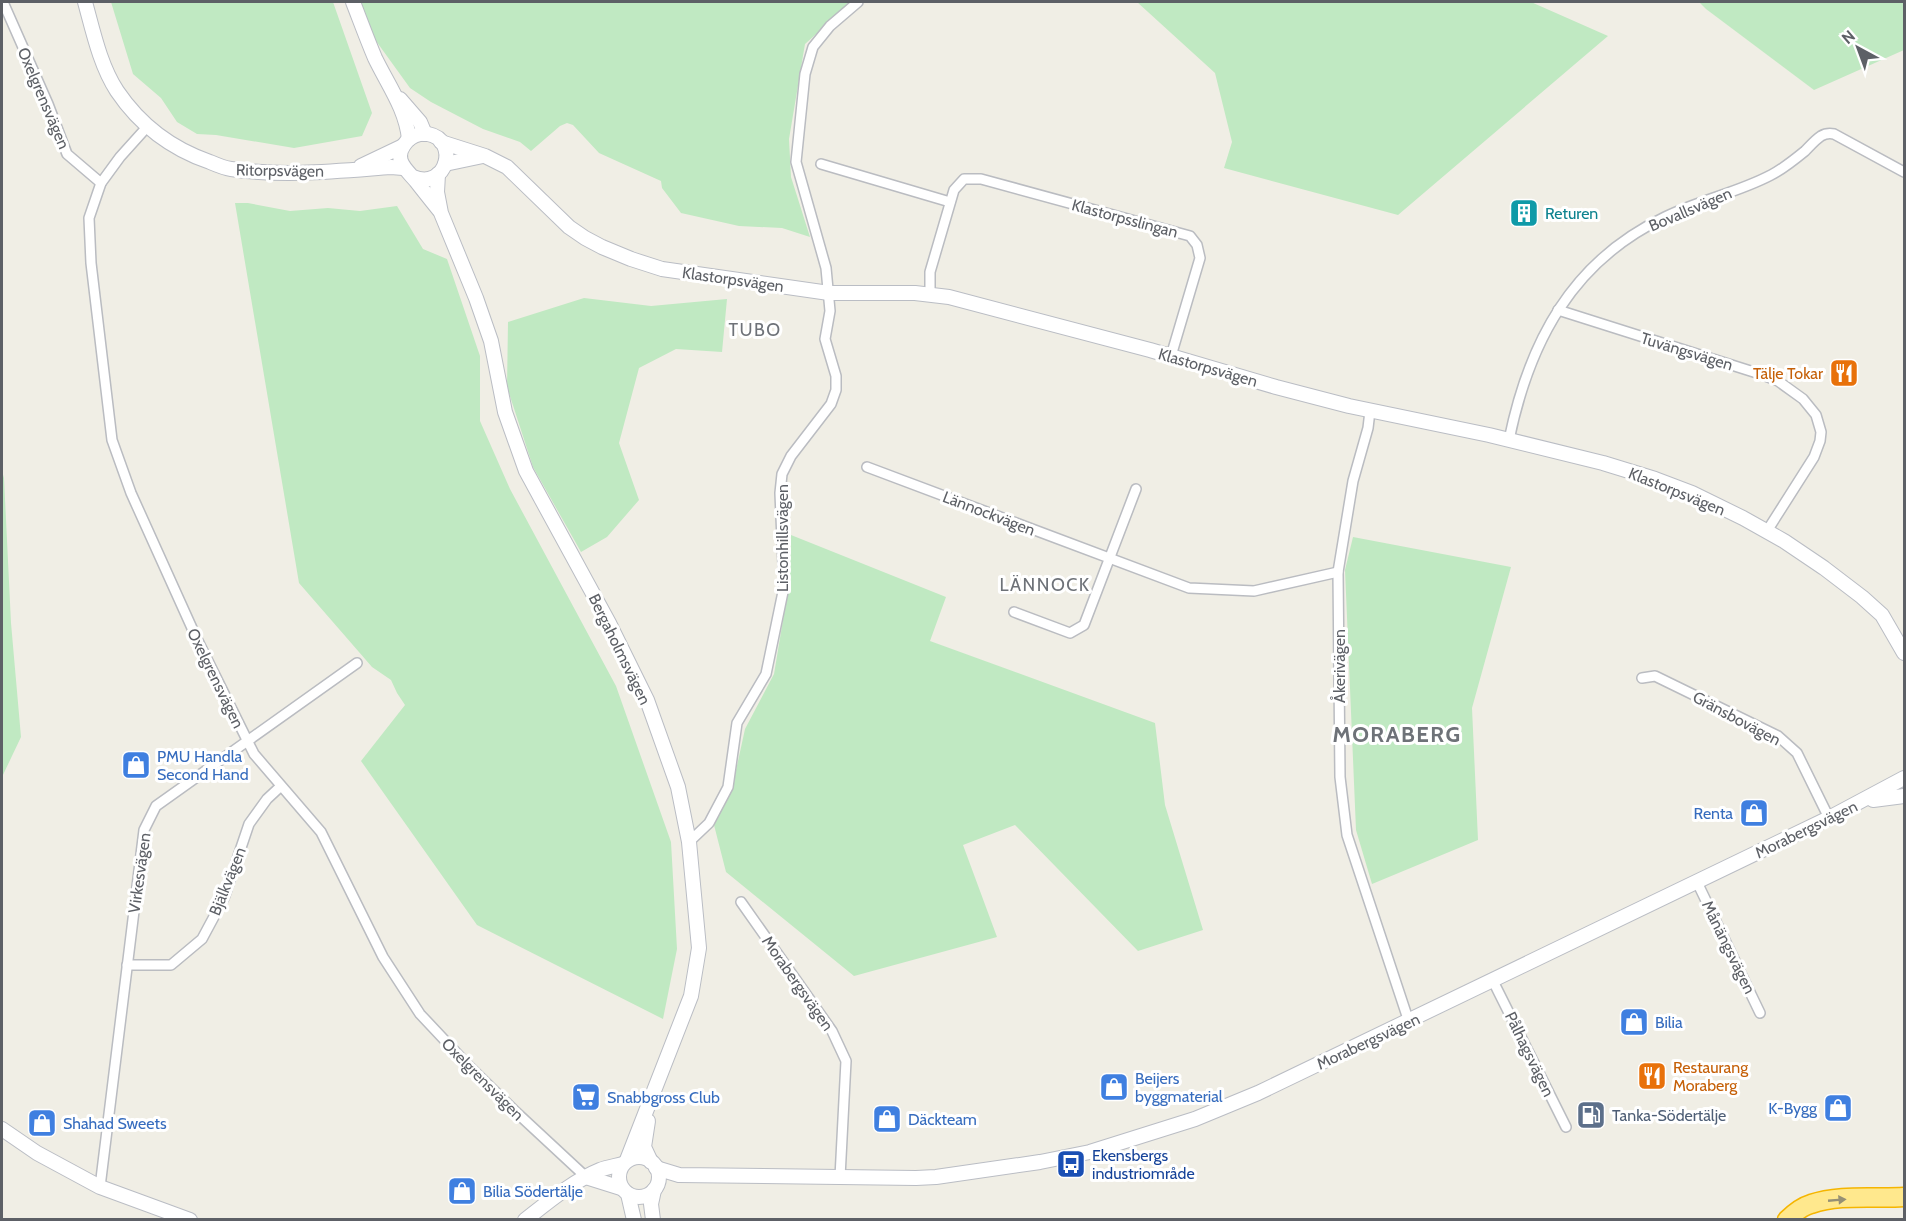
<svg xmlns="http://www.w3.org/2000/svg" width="1906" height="1221" font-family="Cabin,sans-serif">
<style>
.green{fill:#c0e9c2}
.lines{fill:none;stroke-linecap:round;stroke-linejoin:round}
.street-casing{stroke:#babcc1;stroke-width:12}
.secondary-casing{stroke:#babdc4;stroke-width:16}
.highway-casing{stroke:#f5b500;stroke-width:21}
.street{stroke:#fff;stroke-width:9}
.secondary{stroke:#fff;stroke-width:14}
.highway{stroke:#ffe88d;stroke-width:18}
.oneway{fill:#969074}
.labels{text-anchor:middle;stroke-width:6;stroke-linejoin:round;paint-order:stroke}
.street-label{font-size:16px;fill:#5d6066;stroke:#fff}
.culture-label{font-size:16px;fill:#0d838f;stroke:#fff;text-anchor:start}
.food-label{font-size:16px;fill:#c56008;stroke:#fff;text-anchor:end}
.shop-label{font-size:16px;fill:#366cbe;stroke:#fff;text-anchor:start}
.service-label{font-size:16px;fill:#4e5e75;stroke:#fff;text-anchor:start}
.transit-label{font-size:16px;fill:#164399;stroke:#fff;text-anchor:start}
.neighbourhood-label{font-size:18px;letter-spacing:1.5px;fill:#6e7278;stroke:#fff}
.district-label{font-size:22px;font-weight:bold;letter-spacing:1.5px;fill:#6e7278;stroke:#fff}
</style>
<rect width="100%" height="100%" fill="#f0eee5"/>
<g class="green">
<polygon points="111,2 333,2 372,113 362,136 294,148 216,135 197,134 177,122 161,98 133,74"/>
<polygon points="360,2 852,2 805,44 789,139 791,177 810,237 782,228 739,226 681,213 662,188 661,181 599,153 573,125 567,123 560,126 531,151 520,142 483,129 431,102 410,88 371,34"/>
<polygon points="1137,2 1531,2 1608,36 1398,215 1224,168 1232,142 1215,73"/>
<polygon points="1699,2 1904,2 1904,50 1814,90 1706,9"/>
<polygon points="235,203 248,203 290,211 328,208 360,211 397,206 423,249 447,259 480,356 480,421 510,489 616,686 671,842 677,949 663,1019 477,925 361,761 405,705 397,693 391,680 372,667 299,583"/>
<polygon points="584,298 651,306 727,299 722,352 676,349 639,368 619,443 639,500 607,537 581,552 533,467 507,387 508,322"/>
<polygon points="2,471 4,478 11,623 21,737 2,777"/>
<polygon points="791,535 946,597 930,641 1155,723 1165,805 1203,930 1138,951 1015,825 963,845 997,937 854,976 726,872 714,825 733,784 745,729 774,674 789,584"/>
<polygon points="1353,537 1511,567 1472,708 1478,840 1372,884 1356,830 1345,570"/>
</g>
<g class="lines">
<g class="street-casing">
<g id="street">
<polyline points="3,2 48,104 67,154 101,183"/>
<polyline points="147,127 120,157 101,183 89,218 91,263 112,440 131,493 196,637 254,754 321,832 383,957 420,1014 467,1064 516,1112 586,1177"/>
<polyline points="821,164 950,202"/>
<polyline points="930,294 930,272 954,190 964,179 981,179 1190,236 1197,245 1200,258 1171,356"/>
<polyline points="1558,310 1760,374 1778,381 1803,399 1816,415 1821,432 1820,441 1814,457 1767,531"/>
<polyline points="1370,411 1368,428 1353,481 1338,572 1340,777 1347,835 1409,1022"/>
<path d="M1509,440c20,-98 63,-179 156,-223 34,-17 72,-24 106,-42 12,-6 23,-15 34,-24 5,-5 10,-11 16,-15 5,-3 8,-3 13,-2l70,38"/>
<polyline points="867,467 1189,588 1254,591 1338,572"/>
<polyline points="1014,612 1070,633 1084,625 1136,489"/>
<polyline points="1642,678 1655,676 1778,736 1797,753 1829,818"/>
<polyline points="689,842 709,823 728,787 737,723 766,674 784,587 780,493 782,474 791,456 831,404 836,390 836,376 825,339 830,311 826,268 796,162 805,74 813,47 830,26 858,2"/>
<polyline points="1697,882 1760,1013"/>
<polyline points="741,902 832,1031 846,1061 840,1177"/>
<polyline points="127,965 171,965 202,939 224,898 249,824 267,799 281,786"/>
<polyline points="1493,981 1566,1127"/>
<polyline points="100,1187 144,830 156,806 357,663"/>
</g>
</g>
<g class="secondary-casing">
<g id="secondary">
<path d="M85,2c8,29 15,63 32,89 23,34 55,58 93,71 7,3 14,6 21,7 53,8 107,2 160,-2l12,1"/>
<path d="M353,2c7,18 14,37 22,56 13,27 31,51 34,81"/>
<polyline points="400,99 420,122 425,134"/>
<polyline points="441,142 485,156 507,167 569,227 585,238 602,247 631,259 662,269 829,293 915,293 949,297 1150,350 1276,387 1349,406 1489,435 1603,463 1655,479 1692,493 1743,518 1784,541 1824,568 1862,597 1882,615 1904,653"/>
<polyline points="445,164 483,156"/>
<polyline points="361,166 403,146"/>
<polyline points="438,174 437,192 441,213 476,298 491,341 505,412 526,471 609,623 647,700 678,787 689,842 699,948 691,996 627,1160"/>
<path d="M413,177c34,14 47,-37 15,-43 -8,-1 -16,2 -21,7 -16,18 -1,28 9,40 7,9 15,19 23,29"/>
<polyline points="1873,800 1904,796"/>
<polyline points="648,1121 644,1147 651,1162"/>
<polyline points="2,1129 37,1153 100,1187 190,1220"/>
<circle cx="639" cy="1177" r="20"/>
<polyline points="656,1168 679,1175 916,1178 936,1177 1040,1162 1090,1152 1195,1119 1258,1093 1829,818 1904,778"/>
<polyline points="586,1177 621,1188"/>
<polyline points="628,1194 634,1220"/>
<path d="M525,1220c23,-18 48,-39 75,-50 7,-3 16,-4 23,-6"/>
<polyline points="653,1220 651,1204 654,1190"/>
</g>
</g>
<g class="highway-casing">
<path id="highway" d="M1787,1220c7,-7 14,-13 24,-16 29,-10 63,-5 93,-7"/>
</g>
<use href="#street" class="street"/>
<use href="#secondary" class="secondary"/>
<use href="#highway" class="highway"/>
</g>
<defs><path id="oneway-solid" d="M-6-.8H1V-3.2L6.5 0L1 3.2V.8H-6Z" transform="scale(1.5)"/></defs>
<use class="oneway" href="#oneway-solid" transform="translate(1837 1200) rotate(-5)"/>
<defs>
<g id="building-square" transform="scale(1.5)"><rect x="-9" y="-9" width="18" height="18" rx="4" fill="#0f9aa8" stroke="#fff"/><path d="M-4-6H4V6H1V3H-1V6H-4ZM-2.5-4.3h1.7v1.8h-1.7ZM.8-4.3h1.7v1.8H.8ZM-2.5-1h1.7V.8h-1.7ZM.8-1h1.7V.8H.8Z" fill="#fff"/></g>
<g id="restaurant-square" transform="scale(1.5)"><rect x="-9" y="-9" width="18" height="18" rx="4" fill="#e8710a" stroke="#fff"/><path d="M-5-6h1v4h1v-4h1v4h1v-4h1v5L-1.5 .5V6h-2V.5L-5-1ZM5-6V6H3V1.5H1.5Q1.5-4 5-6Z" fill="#fff"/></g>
<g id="shop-square" transform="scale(1.5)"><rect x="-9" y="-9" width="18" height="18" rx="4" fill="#3f7fe0" stroke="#fff"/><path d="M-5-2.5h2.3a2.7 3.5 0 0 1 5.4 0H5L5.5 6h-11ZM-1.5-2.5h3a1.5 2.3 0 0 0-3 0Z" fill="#fff"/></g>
<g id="supermarket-square" transform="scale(1.5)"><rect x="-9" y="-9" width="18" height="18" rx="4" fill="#3f7fe0" stroke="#fff"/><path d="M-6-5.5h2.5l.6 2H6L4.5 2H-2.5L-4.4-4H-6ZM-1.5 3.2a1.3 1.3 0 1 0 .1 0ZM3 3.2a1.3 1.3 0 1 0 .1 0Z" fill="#fff"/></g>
<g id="fuel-square" transform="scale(1.5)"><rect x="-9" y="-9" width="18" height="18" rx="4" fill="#5c6f8a" stroke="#fff"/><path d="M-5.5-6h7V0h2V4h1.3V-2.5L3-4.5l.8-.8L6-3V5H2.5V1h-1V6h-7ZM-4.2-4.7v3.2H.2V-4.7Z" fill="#fff"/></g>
<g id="bus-square" transform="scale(1.5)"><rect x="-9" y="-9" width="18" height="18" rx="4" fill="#1a4fb4" stroke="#fff"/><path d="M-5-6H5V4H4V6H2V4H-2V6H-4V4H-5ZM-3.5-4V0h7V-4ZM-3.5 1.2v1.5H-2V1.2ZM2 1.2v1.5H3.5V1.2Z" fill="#fff"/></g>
</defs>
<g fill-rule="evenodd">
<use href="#building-square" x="1524" y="213"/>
<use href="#restaurant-square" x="1844" y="373"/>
<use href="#shop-square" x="136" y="765"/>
<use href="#shop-square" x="1754" y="813"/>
<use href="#shop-square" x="1634" y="1022"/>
<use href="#restaurant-square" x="1652" y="1076"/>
<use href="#shop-square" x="1114" y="1087"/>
<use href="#supermarket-square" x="586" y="1097"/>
<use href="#shop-square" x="1838" y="1108"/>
<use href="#fuel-square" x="1591" y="1115"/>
<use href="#shop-square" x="887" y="1119"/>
<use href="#shop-square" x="42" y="1123"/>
<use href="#bus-square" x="1071" y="1164"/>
<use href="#shop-square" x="462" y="1191"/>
</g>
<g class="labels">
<g class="street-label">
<text transform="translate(44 98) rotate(67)" y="6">Oxelgrensvägen</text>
<text transform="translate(280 170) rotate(1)" y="6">Ritorpsvägen</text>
<text transform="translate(1690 209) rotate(-23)" y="6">Bovallsvägen</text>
<text transform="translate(1125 218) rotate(15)" y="6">Klastorpsslingan</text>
<text transform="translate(733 279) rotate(8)" y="6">Klastorpsvägen</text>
<text transform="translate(1687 351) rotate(17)" y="6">Tuvängsvägen</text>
<text transform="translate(1208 367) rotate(16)" y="6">Klastorpsvägen</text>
<text transform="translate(1677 491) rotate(22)" y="6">Klastorpsvägen</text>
<text transform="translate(989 513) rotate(21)" y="6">Lännockvägen</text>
<text transform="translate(782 538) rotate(-90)" y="6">Listonhillsvägen</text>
<text transform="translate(620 649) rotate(64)" y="6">Bergaholmsvägen</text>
<text transform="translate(1339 666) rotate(-90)" y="6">Åkerivägen</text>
<text transform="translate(216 678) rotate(64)" y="6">Oxelgrensvägen</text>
<text transform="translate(1737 718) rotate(28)" y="6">Gränsbovägen</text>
<text transform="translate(1806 829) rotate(-26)" y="6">Morabergsvägen</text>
<text transform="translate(139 873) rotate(-82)" y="6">Virkesvägen</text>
<text transform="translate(227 881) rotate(-68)" y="6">Bjälkvägen</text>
<text transform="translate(1729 947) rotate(64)" y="6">Månängsvägen</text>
<text transform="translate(798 983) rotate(55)" y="6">Morabergsvägen</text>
<text transform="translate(1368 1041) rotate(-25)" y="6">Morabergsvägen</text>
<text transform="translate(1530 1054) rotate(64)" y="6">Pålhagsvägen</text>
<text transform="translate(483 1079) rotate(45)" y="6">Oxelgrensvägen</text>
</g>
<g class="culture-label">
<text x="1545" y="219">Returen</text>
</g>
<g class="food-label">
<text x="1823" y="379">Tälje Tokar</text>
<text x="1673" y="1073" text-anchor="start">Restaurang<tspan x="1673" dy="18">Moraberg</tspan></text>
</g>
<g class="shop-label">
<text x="157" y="762">PMU Handla<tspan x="157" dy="18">Second Hand</tspan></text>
<text x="1733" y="819" text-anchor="end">Renta</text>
<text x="1655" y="1028">Bilia</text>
<text x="1135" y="1084">Beijers<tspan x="1135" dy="18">byggmaterial</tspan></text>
<text x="607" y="1103">Snabbgross Club</text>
<text x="1817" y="1114" text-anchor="end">K-Bygg</text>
<text x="908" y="1125">Däckteam</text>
<text x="63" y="1129">Shahad Sweets</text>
<text x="483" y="1197">Bilia Södertälje</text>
</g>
<g class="service-label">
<text x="1612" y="1121">Tanka-Södertälje</text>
</g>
<g class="transit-label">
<text x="1092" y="1161">Ekensbergs<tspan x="1092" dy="18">industriområde</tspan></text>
</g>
<g class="neighbourhood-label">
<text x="755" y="336">TUBO</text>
<text x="1045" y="591">LÄNNOCK</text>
</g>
<g class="district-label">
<text x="1397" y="742">MORABERG</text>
</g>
</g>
<rect width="1906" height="1221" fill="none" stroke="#5d6066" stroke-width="6"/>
<g transform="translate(1858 48) rotate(319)" stroke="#ffffff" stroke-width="4.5" paint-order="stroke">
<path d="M0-4.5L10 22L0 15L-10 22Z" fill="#5d6066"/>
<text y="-9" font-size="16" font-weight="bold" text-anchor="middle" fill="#5d6066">N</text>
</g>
</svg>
